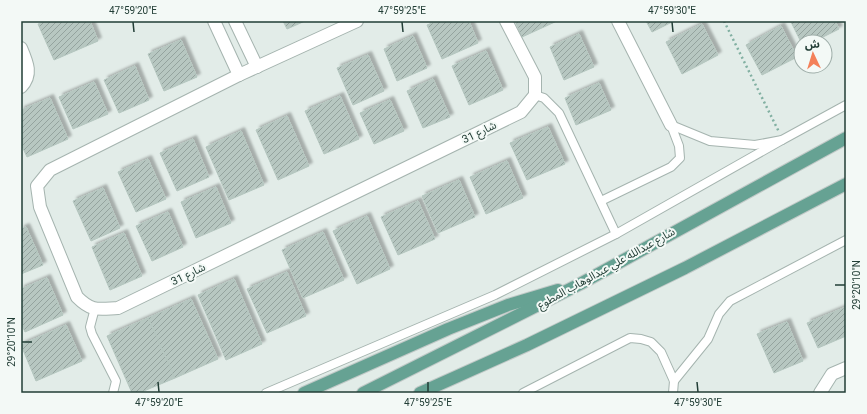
<svg xmlns="http://www.w3.org/2000/svg" width="867" height="414" font-family="Roboto,'Noto Sans Arabic',sans-serif">
<style>
.building{fill:url(#building-hatch);stroke:#b4c6bf;filter:url(#shadow)}
.lines{fill:none;stroke-linecap:round;stroke-linejoin:round}
.service-casing{stroke:#a5b4af;stroke-width:10}
.minor-casing{stroke:#a5b4af;stroke-width:14}
.primary-casing{stroke:#c1c9c7;stroke-width:14}
.path{stroke:#82b0a2;stroke-width:2.5;stroke-dasharray:2 3;stroke-linecap:butt}
.service{stroke:#fff;stroke-width:8}
.minor{stroke:#fff;stroke-width:12}
.primary{stroke:#66a293;stroke-width:12}
.ticks{fill:none;stroke:#223e36;stroke-width:1.5}
.labels{text-anchor:middle;stroke-width:4;stroke-linejoin:round;paint-order:stroke}
.street-label{font-size:11px;fill:#223e36;stroke:#f3f9f6}
.neatline{fill:none;stroke:#223e36;stroke-width:1.5}
.ticks-label{font-size:10px;text-anchor:middle;fill:#223e36}
</style>
<defs>
<pattern id="building-hatch" width="6" height="6" patternUnits="userSpaceOnUse"><rect width="6" height="6" fill="#b7c7c1"/><path d="M-1 1l2-2M0 6l6-6M5 7l2-2" fill="none" stroke="#94a39e"/></pattern>
<filter id="shadow"><feDropShadow dx="3.5" dy="-3.5" stdDeviation="1" flood-color="#0004"/></filter>
</defs>
<rect width="100%" height="100%" fill="#e2ece8"/>
<g class="building">
<polygon points="46,21 90,21 98,41 54,60 38,24"/>
<polygon points="283,21 305,21 287,29"/>
<polygon points="437,21 469,21 478,43 442,59 427,25"/>
<polygon points="515,21 557,21 522,37"/>
<polygon points="646,21 674,21 652,32"/>
<polygon points="792,21 835,21 839,29 813,42 801,42 791,22"/>
<polygon points="702,24 718,55 682,74 666,42"/>
<polygon points="781,26 797,57 762,75 746,45"/>
<polygon points="579,34 594,67 564,80 550,47"/>
<polygon points="413,36 427,68 397,81 384,49"/>
<polygon points="181,40 197,77 164,91 148,54"/>
<polygon points="486,51 503,90 469,105 452,66"/>
<polygon points="368,55 384,91 353,105 337,68"/>
<polygon points="135,66 149,100 119,113 104,80"/>
<polygon points="433,79 450,117 423,128 407,91"/>
<polygon points="94,82 108,114 73,129 59,97"/>
<polygon points="599,83 611,110 576,125 565,98"/>
<polygon points="340,96 359,139 324,154 305,111"/>
<polygon points="50,98 68,139 27,157 21,144 21,110"/>
<polygon points="390,100 404,131 374,144 360,113"/>
<polygon points="287,116 309,166 278,180 256,130"/>
<polygon points="548,127 565,164 527,180 510,143"/>
<polygon points="241,131 264,185 229,200 206,147"/>
<polygon points="193,139 209,177 177,191 160,153"/>
<polygon points="148,159 166,199 136,212 118,172"/>
<polygon points="507,161 523,198 486,214 470,177"/>
<polygon points="459,180 475,217 438,233 422,196"/>
<polygon points="216,187 231,223 196,238 181,202"/>
<polygon points="103,188 120,228 91,241 73,201"/>
<polygon points="418,201 435,239 398,255 381,217"/>
<polygon points="168,212 183,247 152,261 136,226"/>
<polygon points="367,216 390,269 357,284 333,231"/>
<polygon points="26,227 43,265 21,274 21,229"/>
<polygon points="323,232 344,280 303,298 282,250"/>
<polygon points="124,233 142,276 110,290 92,247"/>
<polygon points="287,272 306,316 267,333 247,289"/>
<polygon points="47,278 63,315 25,332 21,323 21,289"/>
<polygon points="234,279 262,344 226,360 198,295"/>
<polygon points="191,299 218,359 175,378 148,318"/>
<polygon points="846,307 846,336 818,348 807,323"/>
<polygon points="148,318 175,378 139,393 132,393 107,336"/>
<polygon points="787,322 803,361 774,373 757,334"/>
<polygon points="66,325 82,361 36,381 21,345"/>
</g>
<g class="lines">
<g class="service-casing">
<g id="service">
<polyline points="535,95 544,98 559,113 616,234"/>
<polyline points="671,125 710,141 755,145 782,140 846,105"/>
<polyline points="601,201 671,167 680,158 679,146 671,125"/>
<polyline points="95,308 90,327 92,334 116,381 113,393"/>
<polyline points="674,381 708,339 719,314 730,301 846,240"/>
<polyline points="266,393 495,295 616,234 782,140"/>
<polyline points="523,393 630,338 641,339 651,342 661,352 674,381 673,393"/>
</g>
</g>
<g class="minor-casing">
<g id="minor">
<polyline points="214,21 239,75"/>
<polyline points="235,21 257,67"/>
<path d="M357,21l-118,54 -189,95 -13,16 3,21 37,90c15,15 21,12 41,11l403,-196 14,-17v-18l-29,-56"/>
<polyline points="618,21 671,125"/>
<path d="M21,48c6,14 12,27 0,39"/>
<polyline points="820,393 832,374 846,368"/>
</g>
</g>
<g class="primary-casing">
<g id="primary">
<polyline points="304,393 448,329 508,305 558,290"/>
<polyline points="363,393 580,284 846,138"/>
<polyline points="420,393 527,345 685,268 846,184"/>
</g>
</g>
<polyline class="path" points="724,21 779,132"/>
<use href="#service" class="service"/>
<use href="#minor" class="minor"/>
<use href="#primary" class="primary"/>
</g>
<path class="ticks" d="M133,22l1,10M402,22l1,10M672,22l1,10M835,285h10M22,342h10M158,382l1,10M428,382v10M697,382l1,10"/>
<g class="labels">
<g class="street-label">
<text transform="translate(479 132) rotate(-26)" y="4">شارع 31</text>
<text transform="translate(606 268) rotate(-29)" y="4">شارع عبدالله علي عبدالوهاب المطوع</text>
<text transform="translate(188 274) rotate(-26)" y="4">شارع 31</text>
</g>
</g>
<rect width="867" height="414" fill="none" stroke="#f3f9f6" stroke-width="44"/>
<g transform="translate(813 54) rotate(356)"><circle r="19" fill="#f3f9f6" stroke="#9faea9"/>
<path d="M0-3L7 15L0 10L-7 15Z" fill="#f38059"/>
<text y="-6" font-size="11" font-weight="bold" text-anchor="middle" fill="#223e36">ش</text>
</g>
<rect x="22" y="22" width="823" height="370" class="neatline"/>
<g class="ticks-label">
<text x="133" y="14">47°59'20"E</text>
<text x="402" y="14">47°59'25"E</text>
<text x="672" y="14">47°59'30"E</text>
<text transform="translate(856 285) rotate(-90)" y="4">29°20'10"N</text>
<text transform="translate(11 342) rotate(-90)" y="4">29°20'10"N</text>
<text x="159" y="406">47°59'20"E</text>
<text x="428" y="406">47°59'25"E</text>
<text x="698" y="406">47°59'30"E</text>
</g>
</svg>
